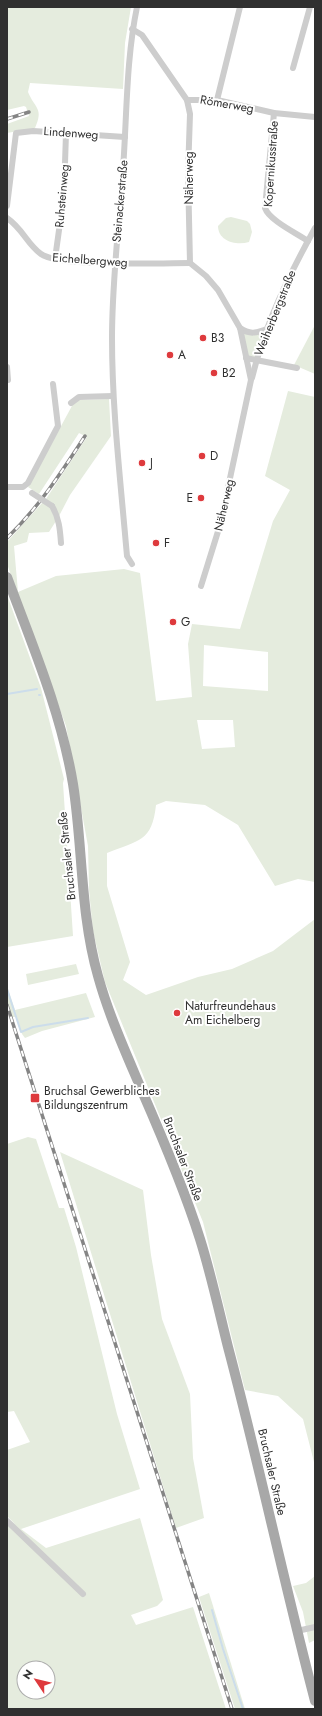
<svg xmlns="http://www.w3.org/2000/svg" width="322" height="1716" font-family="Jost,sans-serif">
<style>
.green{fill:#e5ecde;fill-rule:evenodd}
.lines{fill:none;stroke-linecap:round;stroke-linejoin:round}
.stream{stroke:#ccddeb;stroke-width:2}
.street{stroke:#cdcdcd;stroke-width:6}
.primary{stroke:#a8a8a8;stroke-width:10}
.rail-casing{stroke:#858585;stroke-width:3.5}
.rail{stroke:#fff;stroke-width:2;stroke-dasharray:6;stroke-linecap:butt}
.street-bridge{stroke:#cdcdcd;stroke-width:6}
.poi-dot{fill:#de3a3d;stroke:#fff;stroke-width:1.5}
.labels{text-anchor:middle;stroke-width:4;stroke-linejoin:round;paint-order:stroke}
.street-label{font-size:12px;fill:#303030;stroke:#fff}
.poi-label{font-size:12px;fill:#303030;stroke:#fff;text-anchor:start}
</style>
<rect width="100%" height="100%" fill="#fff"/>
<g class="green">
<path d="M7,7h124l-6,36 -2,46 -93,-6 -2,9c7,17 16,16 7,36l-28,5v-9l22,-8 -3,-9 -2,-1 -17,4z"/>
<path d="M231,217l16,4 3,3 2,8 -3,10c-13,4 -31,-1 -31,-16l8,-8z"/>
<polygon points="315,325 315,374 294,365"/>
<polygon points="240,328 246,332 267,329 256,360 246,358"/>
<path d="M288,391l27,6v485l-17,-3 -23,7 -37,-61 -33,-20 -39,-4 -10,4c-4,37 -17,35 -49,48v33l23,76 -7,18 23,15 52,-18 34,-8 41,-18 42,-32v547l-12,-47 -25,-23 -33,-6 -42,-168 -98,-240 -12,-51 -4,-41 -1,-44 -22,-120 -59,-162v-22l36,-40 7,5 6,14 -7,11 -20,1 -2,9 -13,4 4,46 38,-16 68,-7 16,4 16,128 36,-4 -4,-53 4,-20 48,5 33,-108 17,-31 -25,-14zM204,645l64,7v39l-65,-5zM197,720h36l2,27 -33,2z"/>
<polygon points="109,399 111,436 70,495 59,516 46,499 87,437 79,433 39,494 28,487 73,404 79,400"/>
<polygon points="7,595 41,688 64,779 63,783 73,936 7,947"/>
<polygon points="76,964 79,974 28,985 26,974"/>
<polygon points="7,986 15,1010 86,993 95,1017 42,1031 25,1038 22,1034 16,1017 12,1017 7,1000"/>
<path d="M28,1137l8,2 23,69h5l12,39 41,167 23,75 -119,40 25,19 94,-30 23,82 -6,6 -26,9 5,10 57,-18 33,102h-219v-191l8,6 -8,-8v-66l23,-8 -16,-31 -7,1v-268zM24,1668h24v24h-24z"/>
<polygon points="60,1152 143,1190 151,1255 162,1319 190,1394 193,1458 204,1518 176,1528"/>
<polygon points="315,1576 315,1640 309,1643 303,1612 293,1586 306,1583"/>
<polygon points="209,1593 245,1709 235,1709 199,1597"/>
</g>
<g class="lines">
<g class="stream">
<polyline points="7,694 37,689"/>
<polyline points="39,695 40,695"/>
<polyline points="7,989 21,1032 33,1027 88,1018"/>
<polyline points="212,1610 223,1649 243,1709"/>
</g>
<g class="street">
<path d="M132,29l10,6 45,65 3,14 -2,59 2,90 16,13 12,14 22,38c10,7 16,5 27,1"/>
<polyline points="293,68 310,7"/>
<polyline points="187,100 217,100 274,113 315,117"/>
<polyline points="217,100 240,7"/>
<path d="M274,113l-9,95c4,12 31,25 43,33"/>
<polyline points="7,206 16,133 33,131 125,137"/>
<path d="M7,218c16,11 20,26 34,36 17,13 123,9 149,9"/>
<polyline points="55,259 64,194 66,133"/>
<polyline points="246,358 297,368"/>
<polyline points="7,367 8,380"/>
<path d="M252,378c13,-54 36,-101 63,-150"/>
<polyline points="71,403 79,397 113,396"/>
<polyline points="7,487 23,487 28,483 58,426 53,384"/>
<path d="M52,506c7,12 8,23 9,37"/>
<path d="M132,564l-5,-8 -1,-11c-6,-69 -14,-138 -14,-207 0,-57 7,-113 11,-169 4,-54 3,-109 14,-162"/>
<polyline points="201,586 220,525 251,380 240,328"/>
<polyline points="7,1521 83,1594"/>
<polyline points="297,1631 315,1627"/>
</g>
<path class="primary" d="M7,577c25,67 54,135 66,207 10,63 7,129 25,192 11,40 28,77 44,115 21,48 42,97 58,148 11,35 19,72 28,108 31,117 56,236 87,354"/>
<g class="rail-casing">
<g id="rail">
<polyline points="7,119 29,112"/>
<path d="M7,538c32,-31 54,-65 78,-102"/>
<polyline points="7,1005 232,1709"/>
</g>
</g>
<use href="#rail" class="rail"/>
<polyline class="street-bridge" points="32,493 52,506"/>
</g>
<g class="poi-dot">
<circle cx="203" cy="338" r="4"/>
<circle cx="170" cy="355" r="4"/>
<circle cx="214" cy="373" r="4"/>
<circle cx="202" cy="456" r="4"/>
<circle cx="142" cy="463" r="4"/>
<circle cx="201" cy="498" r="4"/>
<circle cx="156" cy="543" r="4"/>
<circle cx="173" cy="622" r="4"/>
<circle cx="177" cy="1013" r="4"/>
<rect x="30" y="1093" width="10" height="10" rx="2"/>
</g>
<g class="labels">
<g class="street-label">
<text transform="translate(227 104) rotate(10)" y="4">Römerweg</text>
<text transform="translate(71 133) rotate(4)" y="4">Lindenweg</text>
<text transform="translate(271 164) rotate(-86)" y="4">Kopernikusstraße</text>
<text transform="translate(189 178) rotate(-90)" y="4">Näherweg</text>
<text transform="translate(62 196) rotate(-85)" y="4">Ruhsteinweg</text>
<text transform="translate(120 201) rotate(-85)" y="4">Steinackerstraße</text>
<text transform="translate(90 260) rotate(4)" y="4">Eichelbergweg</text>
<text transform="translate(275 313) rotate(-68)" y="4">Weiherbergstraße</text>
<text transform="translate(224 505) rotate(-77)" y="4">Näherweg</text>
<text transform="translate(67 856) rotate(-96)" y="4">Bruchsaler Straße</text>
<text transform="translate(183 1159) rotate(69)" y="4">Bruchsaler Straße</text>
<text transform="translate(272 1472) rotate(77)" y="4">Bruchsaler Straße</text>
</g>
<g class="poi-label">
<text x="211" y="342">B3</text>
<text x="178" y="359">A</text>
<text x="222" y="377">B2</text>
<text x="210" y="460">D</text>
<text x="150" y="467">J</text>
<text x="193" y="502" text-anchor="end">E</text>
<text x="164" y="547">F</text>
<text x="181" y="626">G</text>
<text x="185" y="1010">Naturfreundehaus<tspan x="185" dy="14">Am Eichelberg</tspan></text>
<text x="44" y="1095">Bruchsal Gewerbliches<tspan x="44" dy="14">Bildungszentrum</tspan></text>
</g>
</g>
<rect width="322" height="1716" fill="none" stroke="#303030" stroke-width="16"/>
<g transform="translate(36 1680) rotate(305)"><circle r="19" fill="#ffffff" stroke="#acacac"/>
<path d="M0-3L7 15L0 10L-7 15Z" fill="#de3a3d"/>
<text y="-6" font-size="11" font-weight="bold" text-anchor="middle" fill="#303030">N</text>
</g>
</svg>
